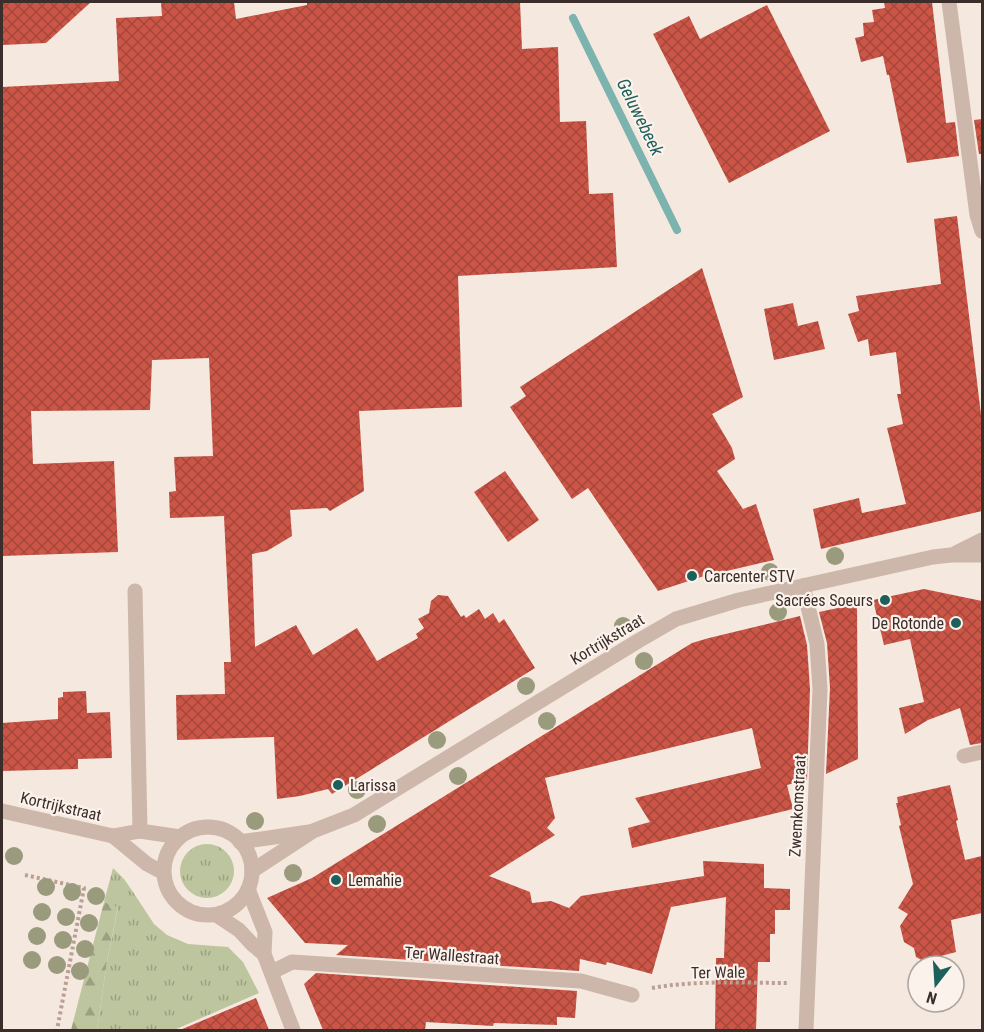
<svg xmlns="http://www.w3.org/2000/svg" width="984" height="1032" font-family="'Roboto Condensed',sans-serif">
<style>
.grass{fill:url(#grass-tufts)}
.forest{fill:url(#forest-firs)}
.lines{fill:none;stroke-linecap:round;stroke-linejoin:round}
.stream{stroke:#7db3ae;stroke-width:8}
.building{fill:url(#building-cross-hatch)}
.path{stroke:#b99f94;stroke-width:4;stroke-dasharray:3 3;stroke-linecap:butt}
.minor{stroke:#cdb6aa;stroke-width:15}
.tree{fill:#9a9a7d}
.poi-dot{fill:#1d5f5a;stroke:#fbf2ec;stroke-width:2}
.labels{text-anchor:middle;stroke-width:4.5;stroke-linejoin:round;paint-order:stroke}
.poi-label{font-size:16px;fill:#3b2d2a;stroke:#fbf2ec;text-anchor:start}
.street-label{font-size:16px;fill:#3b2d2a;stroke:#fbf2ec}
.water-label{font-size:18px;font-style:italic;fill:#1d5f5a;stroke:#fbf2ec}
</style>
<defs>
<pattern id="grass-tufts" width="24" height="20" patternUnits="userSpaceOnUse" patternTransform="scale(1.5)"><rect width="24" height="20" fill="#bdc59e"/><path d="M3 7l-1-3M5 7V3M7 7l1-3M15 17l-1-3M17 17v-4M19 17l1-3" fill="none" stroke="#9ba081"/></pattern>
<pattern id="forest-firs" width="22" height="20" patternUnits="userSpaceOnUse" patternTransform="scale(1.5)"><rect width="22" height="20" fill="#bdc59e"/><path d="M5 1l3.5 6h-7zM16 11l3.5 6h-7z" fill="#9ba081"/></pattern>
<pattern id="building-cross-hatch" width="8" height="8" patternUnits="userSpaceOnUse" patternTransform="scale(1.5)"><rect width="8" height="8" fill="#cb5546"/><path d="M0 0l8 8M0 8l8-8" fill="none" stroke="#a6473b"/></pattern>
</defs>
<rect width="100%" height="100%" fill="#f4e8df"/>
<g class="grass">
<circle cx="207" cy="871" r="27"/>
<polygon points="113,868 124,879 133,892 154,924 167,935 188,944 228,947 243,962 259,993 174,1030 97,1030 107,961 118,908 104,902"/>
</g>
<polygon class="forest" points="104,902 118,907 107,961 97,1030 71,1030"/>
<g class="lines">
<polyline class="stream" points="573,18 677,230"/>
</g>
<g class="building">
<polygon points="2,2 91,2 46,43 2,45"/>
<polygon points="161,2 234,2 236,19 307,5 307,2 520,2 522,49 558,47 560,122 586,121 589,194 613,193 617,267 458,276 462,407 359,411 364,491 330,511 327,508 290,510 292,536 267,551 252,554 255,647 296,625 313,655 357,628 377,661 418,638 416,634 424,628 418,619 429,613 431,601 438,595 448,596 461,617 464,615 466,618 479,609 485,619 493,613 499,623 504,619 535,668 332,794 328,789 300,796 277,799 274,737 177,740 176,695 225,694 224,662 231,662 224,516 170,518 169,492 176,491 174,457 213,456 209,358 152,360 150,410 31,411 33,464 114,461 118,552 2,556 2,87 119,81 116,18 162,16"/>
<polygon points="884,2 932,2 946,123 955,122 959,156 907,163 889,75 887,75 883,56 861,62 855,38 864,36 863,23 874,22 872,10 885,8"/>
<polygon points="767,5 830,131 729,183 653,34 689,16 700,39"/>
<polygon points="982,119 982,154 979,154 974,120"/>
<polygon points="957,216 982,423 982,511 821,549 813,509 859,498 862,513 906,504 887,428 903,424 897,394 901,394 896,352 870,356 868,339 858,342 848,314 859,311 856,296 941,284 934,219"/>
<polygon points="702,268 743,397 712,414 732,448 735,459 717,471 743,509 756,504 774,560 701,577 658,591 588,488 572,499 510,407 526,396 520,387"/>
<polygon points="793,303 798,326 818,321 825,349 774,360 764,309"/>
<polygon points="505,471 539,520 508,542 474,492"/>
<polygon points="924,589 982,601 982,743 970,745 960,708 928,720 905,734 899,708 924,702 910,639 884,645 873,600"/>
<polygon points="857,604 858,759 826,774 830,688 827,643 819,612"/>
<polygon points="800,616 807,645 810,689 807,780 787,785 793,809 632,848 628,828 650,822 635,798 761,768 752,728 545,778 555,818 547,828 555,835 489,876 530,892 532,903 551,901 569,908 581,896 704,876 703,861 764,864 764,888 790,889 790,910 775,910 775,934 770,934 770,962 758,962 756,1030 715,1030 716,958 724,958 726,897 671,907 652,974 607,962 606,965 580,959 579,971 336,955 348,945 305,943 267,898 312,878 692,643 709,638"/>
<polygon points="86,691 87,713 110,712 112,758 78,759 78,769 2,771 2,723 58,719 58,698 63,697 63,692"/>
<polygon points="950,785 958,820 956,821 965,860 982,856 982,913 951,920 956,952 937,957 935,960 925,962 916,957 914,948 904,942 900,926 908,914 898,908 913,884 899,826 901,825 896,803 898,803 897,797"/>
<polygon points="316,973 577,991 575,1018 557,1017 557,1025 494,1023 493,1026 426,1022 425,1030 323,1030 304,984"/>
<polygon points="256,998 269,1030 180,1030"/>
</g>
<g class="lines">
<g class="path">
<polyline points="25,875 84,888 57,1030"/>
<path d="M652,988c44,-8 91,-5 136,-5"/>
</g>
<g class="minor">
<polyline points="949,2 977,215 982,231"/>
<polyline points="956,553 982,540"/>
<polyline points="803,586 817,644 820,689 806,1030"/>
<polyline points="135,591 140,831"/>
<polyline points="964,756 982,752"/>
<polyline points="2,811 113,836 140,831 180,837"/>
<circle cx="208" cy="871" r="44"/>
<polyline points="113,836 147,864 162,872"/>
<polyline points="240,842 309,832"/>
<polyline points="252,871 313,831 354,815 638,641 676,619 739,600 933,557 951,555 982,555"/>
<polyline points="248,889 265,932 264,954 293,1030"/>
<polyline points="218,916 239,930 252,944 264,954"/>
<polyline points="272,972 292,962 581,981 632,995"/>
</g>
</g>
<g class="tree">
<circle cx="835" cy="556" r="9"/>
<circle cx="770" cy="572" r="9"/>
<circle cx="778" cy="612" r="9"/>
<circle cx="623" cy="626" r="9"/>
<circle cx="644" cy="661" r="9"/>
<circle cx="526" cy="686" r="9"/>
<circle cx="547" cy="721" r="9"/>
<circle cx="437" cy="740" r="9"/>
<circle cx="458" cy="776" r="9"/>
<circle cx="357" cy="790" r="9"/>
<circle cx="255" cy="821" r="9"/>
<circle cx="377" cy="824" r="9"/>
<circle cx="14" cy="856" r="9"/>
<circle cx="293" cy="873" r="9"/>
<circle cx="46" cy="887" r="9"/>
<circle cx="72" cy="892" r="9"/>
<circle cx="96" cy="896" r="9"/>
<circle cx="42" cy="912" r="9"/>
<circle cx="66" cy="917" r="9"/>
<circle cx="89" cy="923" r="9"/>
<circle cx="37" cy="936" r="9"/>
<circle cx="63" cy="940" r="9"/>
<circle cx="85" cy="949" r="9"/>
<circle cx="32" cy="960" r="9"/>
<circle cx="57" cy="965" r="9"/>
<circle cx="80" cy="971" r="9"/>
</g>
<g class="poi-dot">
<circle cx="692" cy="576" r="6"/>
<circle cx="885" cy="600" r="6"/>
<circle cx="956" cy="623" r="6"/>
<circle cx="338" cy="785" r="6"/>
<circle cx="336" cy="880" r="6"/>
</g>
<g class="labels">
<g class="poi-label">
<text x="704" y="582">Carcenter STV</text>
<text x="873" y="606" text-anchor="end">Sacrées Soeurs</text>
<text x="944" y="629" text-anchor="end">De Rotonde</text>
<text x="350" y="791">Larissa</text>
<text x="348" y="886">Lemahie</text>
</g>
<g class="street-label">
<text transform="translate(607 639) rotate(-31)" y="6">Kortrijkstraat</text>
<text transform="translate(61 806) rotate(13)" y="6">Kortrijkstraat</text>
<text transform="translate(797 806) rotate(-87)" y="6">Zwemkomstraat</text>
<text transform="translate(452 955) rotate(4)" y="6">Ter Wallestraat</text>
<text transform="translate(718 972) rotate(-1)" y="6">Ter Wale</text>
</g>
<g class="water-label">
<text transform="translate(640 117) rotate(64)" y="6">Geluwebeek</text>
</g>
</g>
<rect width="984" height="1032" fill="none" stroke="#3b2d2a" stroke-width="6"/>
<g transform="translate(936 984) rotate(197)"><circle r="28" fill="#fbf2ec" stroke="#aea39e" stroke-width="1.5"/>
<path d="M0-4.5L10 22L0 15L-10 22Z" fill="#1d5f5a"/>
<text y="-9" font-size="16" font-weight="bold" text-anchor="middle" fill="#3b2d2a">N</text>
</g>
</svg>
